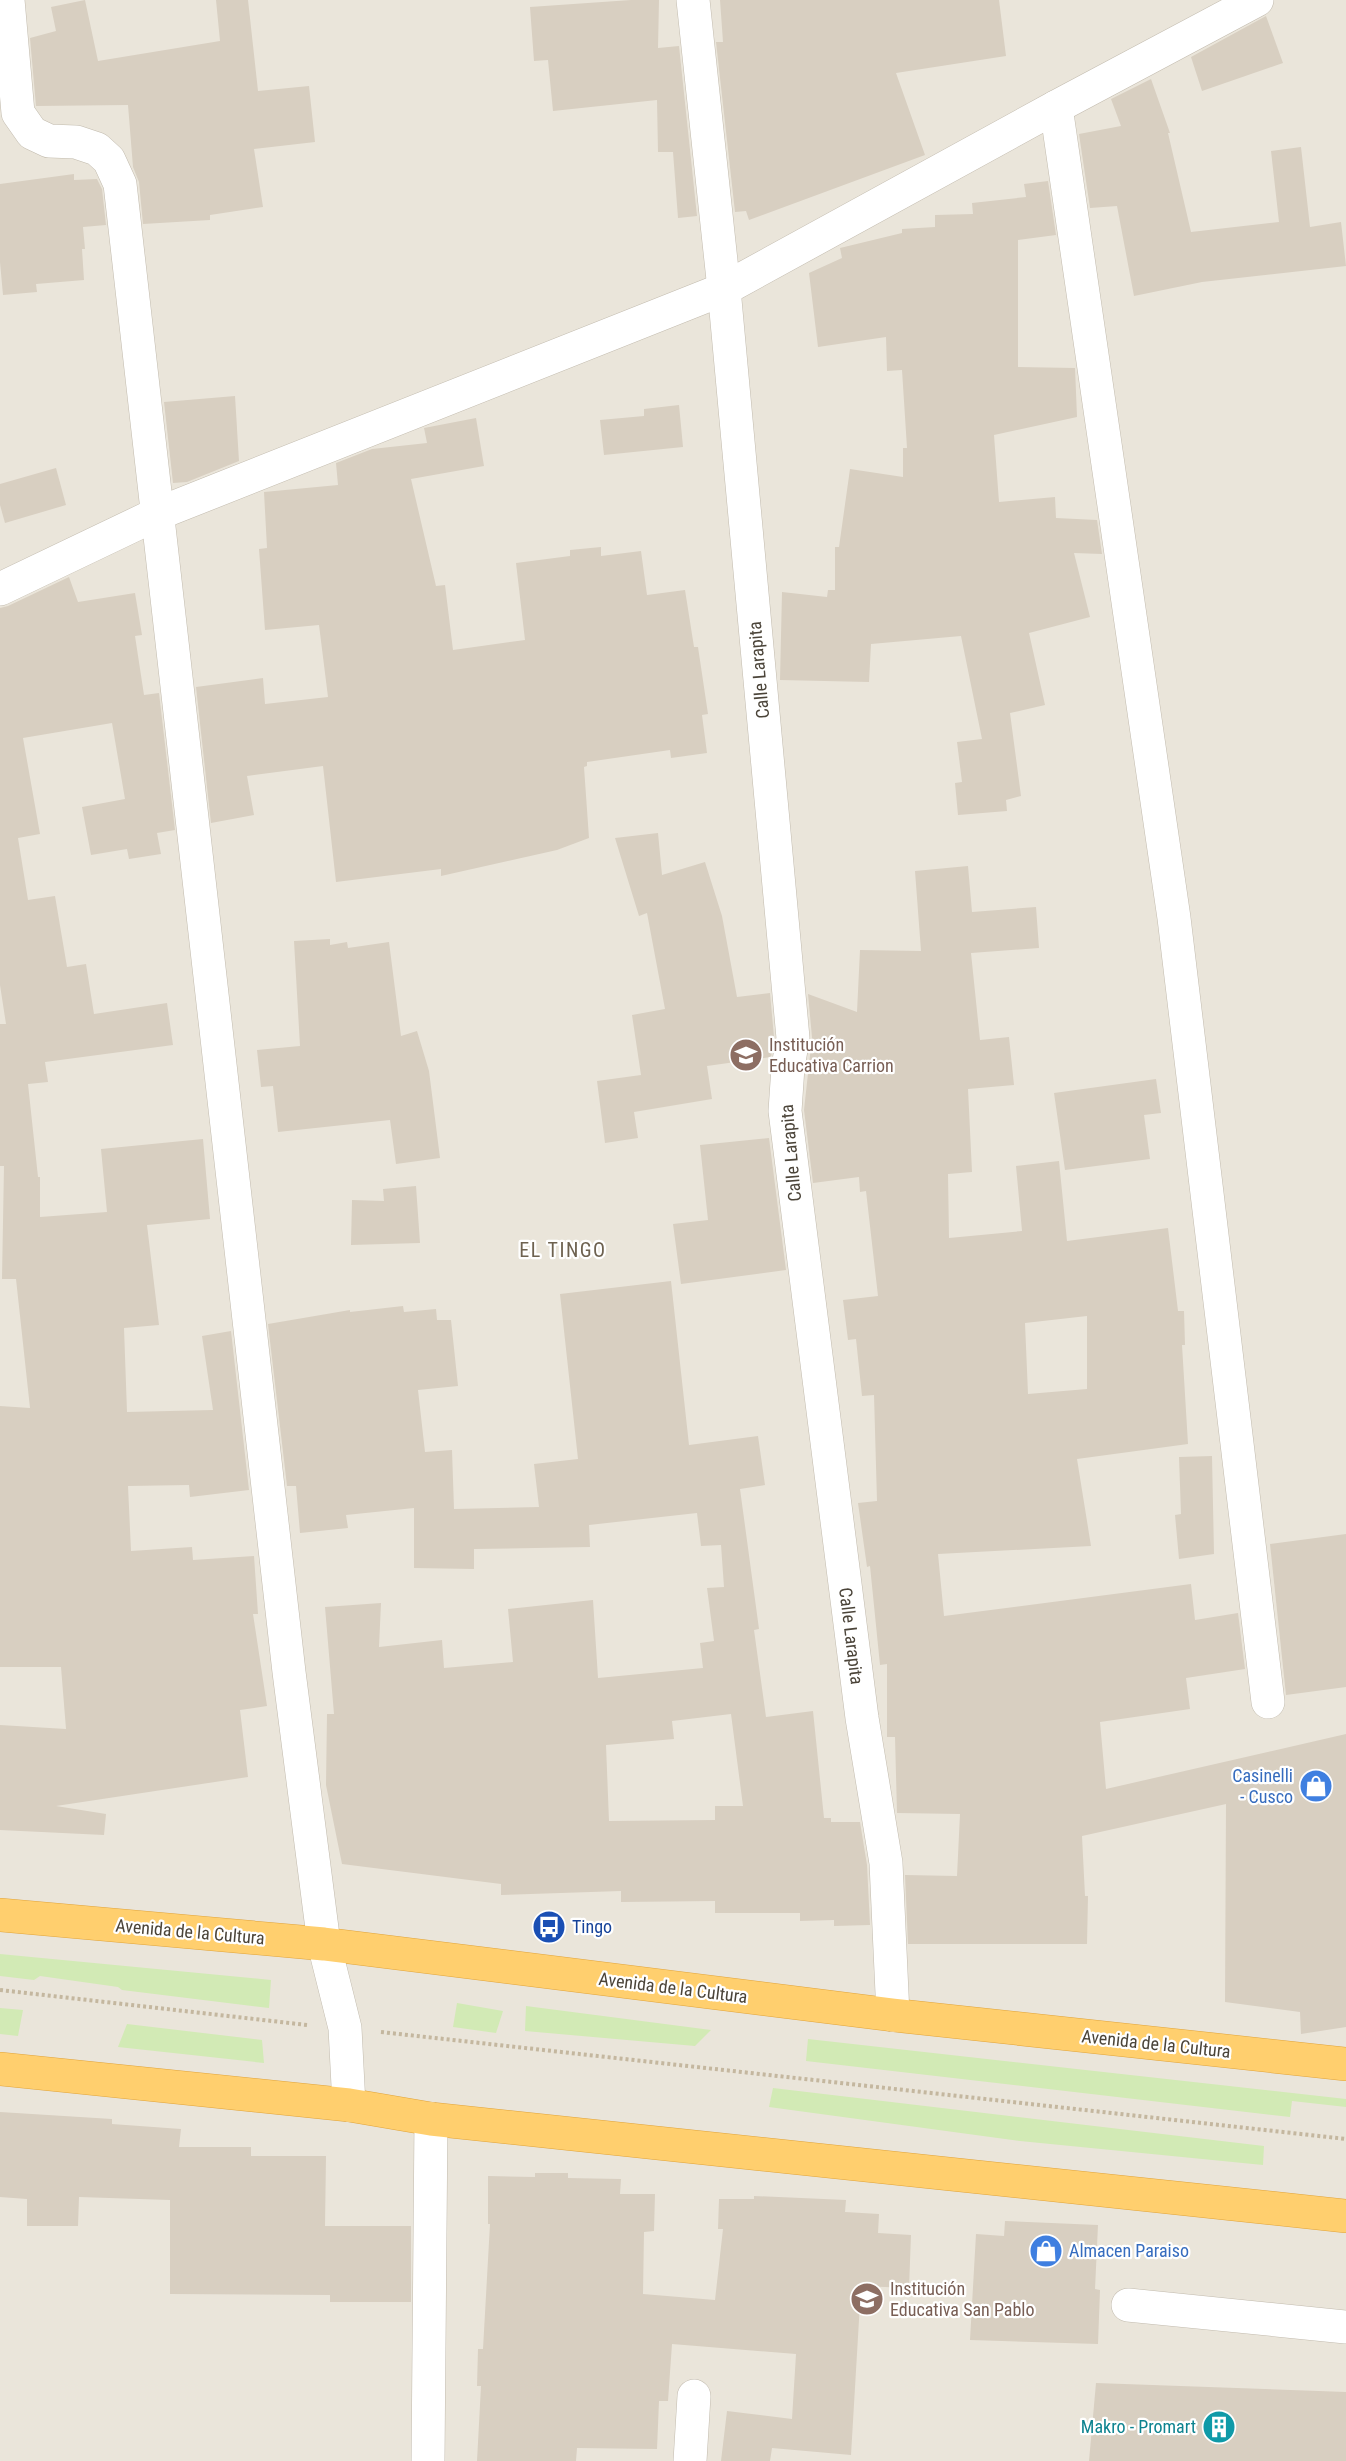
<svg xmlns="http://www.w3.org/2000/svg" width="1346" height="2461" font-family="'Roboto Condensed',sans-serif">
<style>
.residential{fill:#eae5da}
.green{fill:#d2eab5}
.building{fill:#d8cfc1;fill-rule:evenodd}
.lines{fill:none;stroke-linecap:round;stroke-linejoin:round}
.minor-casing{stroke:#c2bbae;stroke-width:34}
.highway-casing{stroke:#e0a43c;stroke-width:34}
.path{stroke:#c4b79f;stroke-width:4;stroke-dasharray:3 3;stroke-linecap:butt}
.minor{stroke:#fff;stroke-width:33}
.highway{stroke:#ffcf6e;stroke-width:33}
.labels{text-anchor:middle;stroke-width:4.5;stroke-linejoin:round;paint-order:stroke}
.street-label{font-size:18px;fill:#4b4439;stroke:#fff}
.education-label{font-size:18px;fill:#785e54;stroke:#fff;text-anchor:start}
.shop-label{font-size:18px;fill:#366cbe;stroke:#fff;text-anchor:end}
.transit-label{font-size:18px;fill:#164399;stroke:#fff;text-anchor:start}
.culture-label{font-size:18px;fill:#0d838f;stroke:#fff;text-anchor:end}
.neighbourhood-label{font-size:20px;letter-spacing:1.5px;fill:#6e6250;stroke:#fff}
</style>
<rect width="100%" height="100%" fill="#f6f3ec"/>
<rect class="residential" x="0" y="0" width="1346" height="2461"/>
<g class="green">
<polygon points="0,1954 271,1980 269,2008 122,1990 118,1987 40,1976 34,1980 0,1976"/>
<polygon points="457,2003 503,2011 496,2033 453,2027"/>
<polygon points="526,2006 711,2030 695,2046 525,2031"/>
<polygon points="0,2008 23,2010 18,2036 0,2034"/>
<polygon points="127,2024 262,2040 264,2063 118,2047"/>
<polygon points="808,2039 1346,2099 1346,2107 1292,2101 1290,2117 806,2061"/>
<polygon points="773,2088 1264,2146 1263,2165 1020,2141 769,2107"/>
</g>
<g class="building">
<polygon points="85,0 98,61 220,41 216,0 248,0 258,91 309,86 315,142 254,149 263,207 210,215 210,220 143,224 139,182 133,167 128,105 36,106 30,38 56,31 51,7"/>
<polygon points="631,0 659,0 658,48 679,46 697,216 678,218 673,152 658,152 657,100 553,111 548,60 534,61 530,7"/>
<polygon points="720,0 999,0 1006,56 896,73 925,155 749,220 746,211 735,212 716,42 723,42"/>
<polygon points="1266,16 1283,63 1202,91 1191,57"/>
<polygon points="1151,79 1170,133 1168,133 1191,232 1279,222 1271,151 1301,147 1310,227 1341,222 1346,266 1202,282 1134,296 1117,206 1090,208 1079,134 1121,126 1111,99"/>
<polygon points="74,174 74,180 97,179 102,189 106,225 83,227 85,249 82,249 84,280 36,284 37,292 3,295 0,262 0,184"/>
<polygon points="1048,181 1056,235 1018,240 1018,367 1075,368 1077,417 994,435 999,502 1055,497 1056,518 1097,520 1102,554 1074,553 1090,617 1029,633 1045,705 1010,713 1021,796 1006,800 1007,811 958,815 955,783 962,782 957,742 982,739 961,636 871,644 869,682 780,680 782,592 827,597 828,590 835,590 835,547 839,547 850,469 903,477 903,448 907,448 902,370 887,371 886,337 818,347 809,273 842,258 840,248 902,233 902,229 935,227 935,215 973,214 972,203 1026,197 1024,184"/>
<polygon points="235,396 239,461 187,482 173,483 164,402"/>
<polygon points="679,405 683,447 604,455 600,420 644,416 644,409"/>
<polygon points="476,418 484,466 411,479 436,586 445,585 453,650 525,640 516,563 570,556 570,550 601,547 601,556 641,551 647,595 685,590 694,647 698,647 708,714 702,715 707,753 671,758 670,750 587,762 587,766 584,767 589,838 557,850 441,876 441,869 336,882 323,766 247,776 254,815 211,823 196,687 263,678 265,704 328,697 319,625 265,630 259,549 267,548 264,492 338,485 336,463 372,449 427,443 424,428"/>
<polygon points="56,468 66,505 5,523 0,505 0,484"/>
<polygon points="69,577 78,602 135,593 142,635 135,636 144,695 159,693 175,830 157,833 161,854 129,859 127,849 91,855 82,807 125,799 112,723 23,738 40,834 18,838 28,900 55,896 67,967 86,964 94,1014 167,1003 173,1045 45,1062 48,1082 28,1084 38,1177 40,1177 40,1217 107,1212 101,1149 203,1139 210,1219 147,1225 159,1325 124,1328 127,1412 213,1410 202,1336 231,1331 249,1490 190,1497 189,1485 128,1486 131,1551 192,1547 193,1560 254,1556 258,1614 253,1614 267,1706 240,1710 248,1777 56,1806 106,1814 104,1835 0,1830 0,1725 66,1729 61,1667 0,1667 0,1406 30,1408 16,1279 2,1279 4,1166 0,1166 0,1024 6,1024 0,985 0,608 8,606"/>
<polygon points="658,833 662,875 705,862 722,916 737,997 770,993 774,1037 771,1057 707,1066 712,1099 634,1112 638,1138 605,1143 597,1081 641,1075 632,1015 665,1009 647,913 639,916 615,838"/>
<path d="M968,866l4,46 64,-5 3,41 -68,5 9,87 29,-3 5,48 -46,4 4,83 -24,2 1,64 73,-7 -6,-65 43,-5 8,80 101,-13 10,83h6l1,34h-3l6,99 -111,15 14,87 -153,8 6,62 247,-32 4,36 43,-7 7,56 -59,9 4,31 -90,13 6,67 240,-55v293l-45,7 -1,-22 -75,-10 1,-198 -144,32 3,60h3l-1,48h-179l-3,-69 52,1 3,-62 -63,-1 -2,-76h-8v-73l-7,1 -10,-99 -3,1 -9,-64 19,-2 -3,-106 -12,1 -6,-57 -8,1 -5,-40 35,-4 -12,-105 -6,1 -1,-15 -46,6 -9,-73 8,-73 -4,-43 49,18 3,-62 61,1 -6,-80zM1087,1316v73l-59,5 -3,-71z"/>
<polygon points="330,939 330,945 347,942 348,948 389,942 401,1036 417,1031 429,1071 440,1158 396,1164 390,1120 278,1132 273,1086 261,1087 257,1050 300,1046 294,941"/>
<polygon points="1156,1079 1161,1113 1144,1115 1150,1159 1065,1170 1054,1093"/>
<polygon points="769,1138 786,1270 681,1284 673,1224 708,1220 700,1145"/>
<polygon points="416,1186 420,1243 351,1245 352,1200 384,1201 383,1189"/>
<path d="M671,1281l18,164 69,-9 7,49 -25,4 19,140 -5,1 12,87 47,-6 11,107h7v4h29l7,43 3,60 -36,1v-6l-34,1v-8h-85v-12l-94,1v-11l-120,4v-11l-159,-20 -16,-79 1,-71h7l-9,-107 56,-4 -2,44 63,-7 2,28 69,-6 -5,-53 85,-9 5,78 105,-10 -3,-25 14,-2 -7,-53 17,-1 -3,-42 -20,1 -4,-33 -108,12 1,22 -116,2v20l-60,-1v-60l-68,7 2,13 -48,5 -4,-47h-9l-19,-162 82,-14v2l53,-6 1,6 32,-3 1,11h14l7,66 -40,4 7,62 27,-2 2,59 85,-2 -5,-43 44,-5 -18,-165zM731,1714l12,92h-28v14l-106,1 -3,-76 68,-6 -2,-18z"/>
<polygon points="1212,1456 1214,1554 1179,1559 1175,1515 1181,1514 1179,1457"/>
<polygon points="1346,1534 1346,1687 1286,1695 1270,1544"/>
<polygon points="0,2112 112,2119 112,2124 181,2129 179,2147 251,2147 251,2156 326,2156 325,2226 411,2226 411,2302 330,2302 330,2295 170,2294 170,2200 79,2197 78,2226 27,2226 27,2199 0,2197"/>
<polygon points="535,2173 568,2173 568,2178 621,2179 620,2194 655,2194 654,2231 644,2232 643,2294 715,2300 723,2229 718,2229 719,2199 754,2199 754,2196 846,2200 845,2212 879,2214 878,2233 911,2235 909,2288 861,2286 851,2455 772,2448 770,2461 721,2461 727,2411 792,2419 796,2354 672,2344 668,2401 659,2401 657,2449 577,2448 576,2461 477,2461 481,2386 477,2386 478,2349 483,2349 490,2224 488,2224 488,2176 535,2177"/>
<polygon points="1005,2221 1098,2225 1095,2289 1100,2290 1098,2344 970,2340 976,2234 1004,2236"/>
<polygon points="1096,2383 1346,2392 1346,2461 1089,2461"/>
</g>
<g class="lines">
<g class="minor-casing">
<g id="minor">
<polyline points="8,0 18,113 32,133 49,141 76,142 97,149 109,160 120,184 289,1672 324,1944 345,2028 349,2105"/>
<polyline points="693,0 724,289 793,1038 788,1067 785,1111 862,1718 886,1863 893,2015"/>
<polyline points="1056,107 1174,918 1268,1702"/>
<polyline points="0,589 157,514 724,289 1056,107 1257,0"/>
<polyline points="1128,2305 1346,2327"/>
<polyline points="428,2461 431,2119"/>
<polyline points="690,2461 694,2396"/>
</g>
</g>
<g class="highway-casing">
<g id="highway">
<polyline points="0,1915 324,1944 893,2015 1346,2064"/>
<polyline points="0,2069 349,2105 431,2119 1346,2216"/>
</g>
</g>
<g class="path">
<polyline points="0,1990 307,2025"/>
<polyline points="381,2032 1346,2139"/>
</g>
<use href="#minor" class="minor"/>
<use href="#highway" class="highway"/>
</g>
<defs>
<g id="school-disc" transform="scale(1.725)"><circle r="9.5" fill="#8d6e63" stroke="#fff"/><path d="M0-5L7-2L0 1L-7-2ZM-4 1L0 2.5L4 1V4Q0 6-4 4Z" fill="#fff"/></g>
<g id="shop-disc" transform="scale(1.725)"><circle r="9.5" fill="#3f7fe0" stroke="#fff"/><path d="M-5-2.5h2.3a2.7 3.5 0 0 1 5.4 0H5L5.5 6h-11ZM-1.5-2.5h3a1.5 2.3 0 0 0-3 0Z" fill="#fff"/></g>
<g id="bus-disc" transform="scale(1.725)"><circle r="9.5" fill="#1a4fb4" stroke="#fff"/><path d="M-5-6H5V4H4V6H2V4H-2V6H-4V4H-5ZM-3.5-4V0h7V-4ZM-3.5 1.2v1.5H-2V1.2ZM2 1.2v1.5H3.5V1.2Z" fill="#fff"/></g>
<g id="building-disc" transform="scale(1.725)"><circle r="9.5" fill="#0f9aa8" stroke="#fff"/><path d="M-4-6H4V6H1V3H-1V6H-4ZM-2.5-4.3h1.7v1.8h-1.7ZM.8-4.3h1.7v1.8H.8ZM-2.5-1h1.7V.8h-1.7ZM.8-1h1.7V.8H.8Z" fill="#fff"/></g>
</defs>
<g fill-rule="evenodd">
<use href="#school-disc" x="746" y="1055"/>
<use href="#shop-disc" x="1316" y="1786"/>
<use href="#bus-disc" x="549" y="1927"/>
<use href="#shop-disc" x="1046" y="2251"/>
<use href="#school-disc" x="867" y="2299"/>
<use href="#building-disc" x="1219" y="2427"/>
</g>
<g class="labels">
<g class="street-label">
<text transform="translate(759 670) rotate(-95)" y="6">Calle Larapita</text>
<text transform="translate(791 1153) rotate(-95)" y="6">Calle Larapita</text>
<text transform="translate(851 1636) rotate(83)" y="6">Calle Larapita</text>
<text transform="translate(190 1932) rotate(5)" y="6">Avenida de la Cultura</text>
<text transform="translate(673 1988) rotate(7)" y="6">Avenida de la Cultura</text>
<text transform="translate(1156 2044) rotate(6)" y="6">Avenida de la Cultura</text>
</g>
<g class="education-label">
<text x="769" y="1051">Institución<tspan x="769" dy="21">Educativa Carrion</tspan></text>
<text x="890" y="2295">Institución<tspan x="890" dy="21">Educativa San Pablo</tspan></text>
</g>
<g class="shop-label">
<text x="1293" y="1782">Casinelli<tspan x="1293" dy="21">- Cusco</tspan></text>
<text x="1069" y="2257" text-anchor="start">Almacen Paraiso</text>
</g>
<g class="transit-label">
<text x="572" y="1933">Tingo</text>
</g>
<g class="culture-label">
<text x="1196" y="2433">Makro - Promart</text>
</g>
<g class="neighbourhood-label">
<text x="563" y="1257">EL TINGO</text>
</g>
</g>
</svg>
